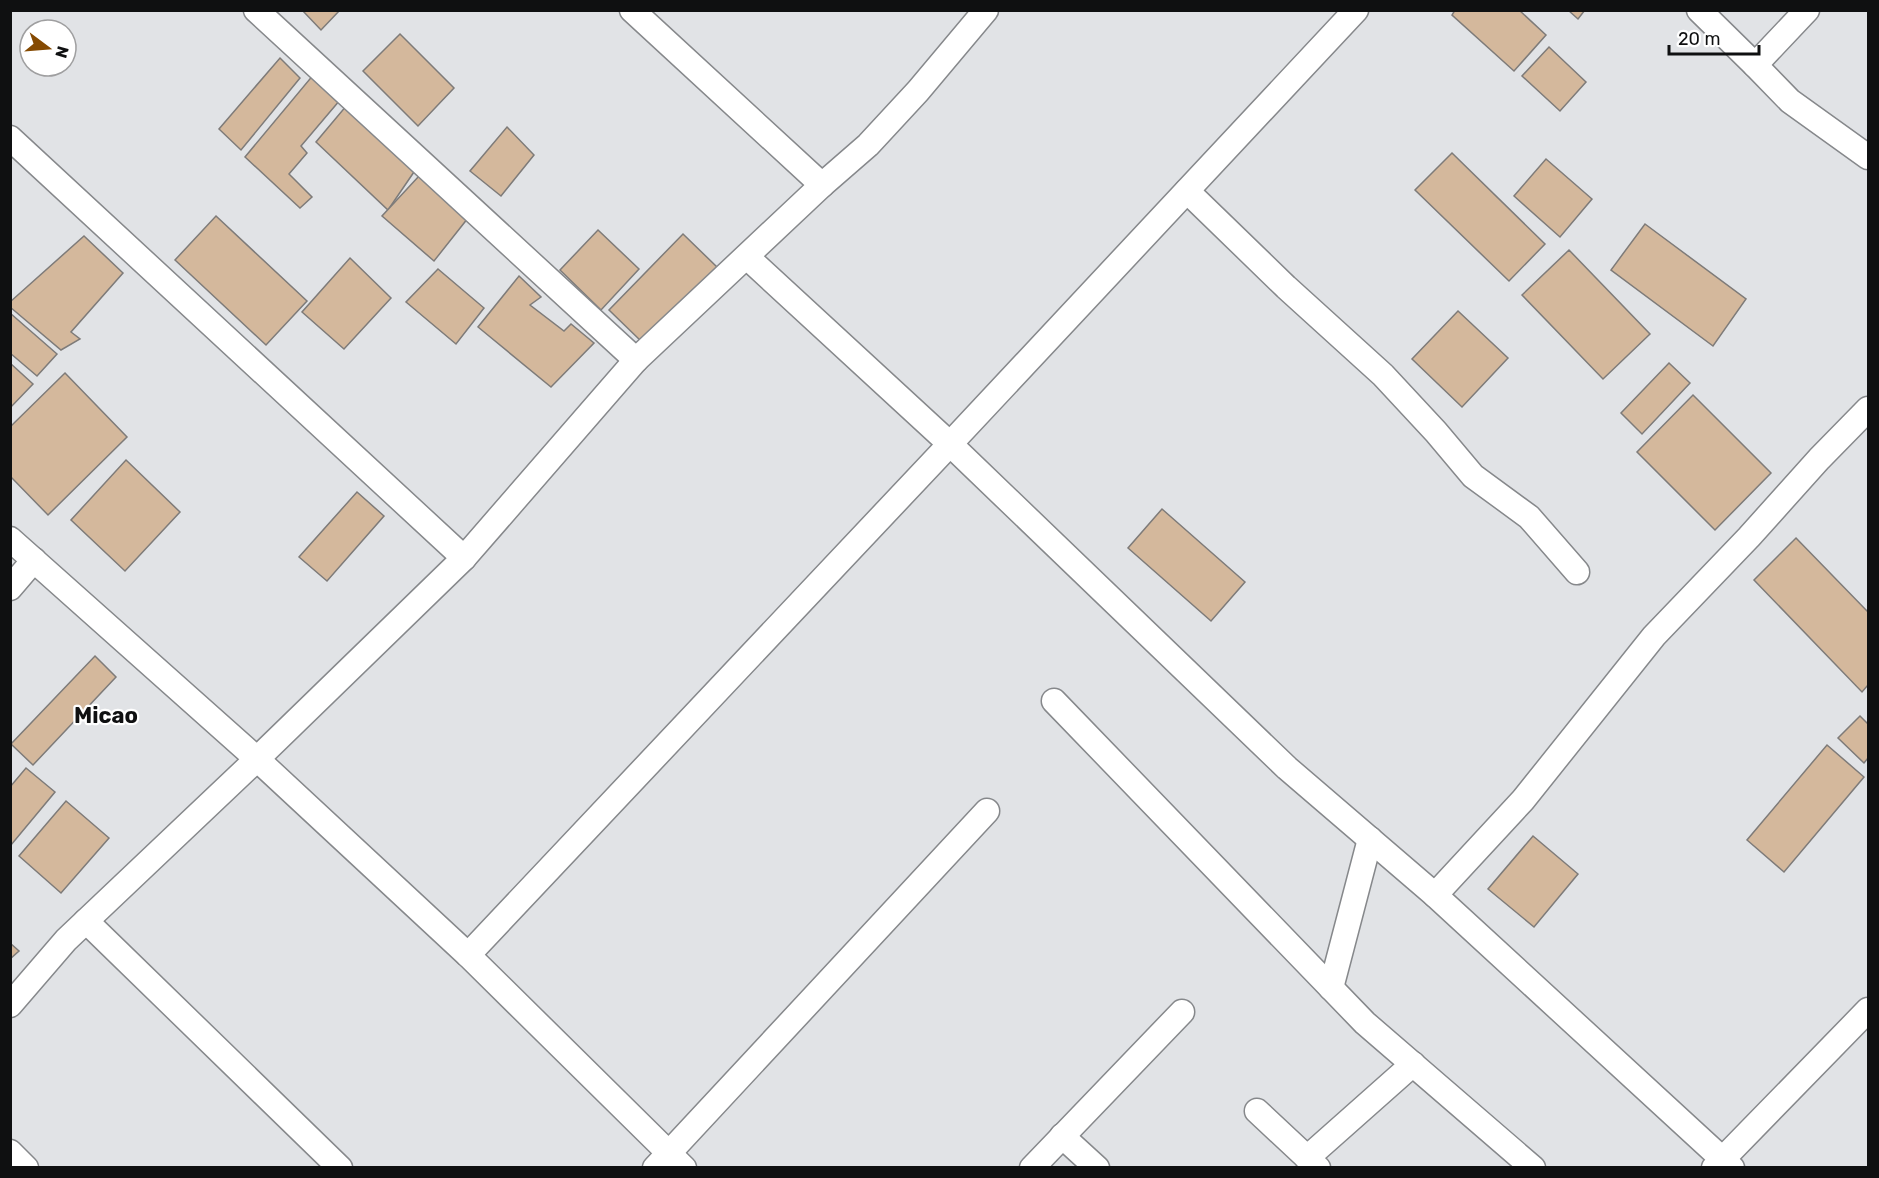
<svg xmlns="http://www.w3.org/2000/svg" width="1879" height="1178" font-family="Rubik,sans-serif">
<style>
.building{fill:#d4b89c;stroke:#7e7b79;stroke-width:1.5}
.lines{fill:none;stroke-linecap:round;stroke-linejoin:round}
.minor-casing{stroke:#86888b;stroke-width:27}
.minor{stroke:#fff;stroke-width:24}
.labels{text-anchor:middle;stroke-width:4.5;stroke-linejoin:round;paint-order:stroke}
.district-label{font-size:22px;font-weight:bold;fill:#0f1011;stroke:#fff}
</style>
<rect width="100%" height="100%" fill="#e1e3e6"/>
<g class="building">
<polygon points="302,10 340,10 321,30"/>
<polygon points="1455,10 1519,10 1546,35 1514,71 1452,15"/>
<polygon points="1568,10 1585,10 1578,19"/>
<polygon points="400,34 454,88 418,126 363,71"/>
<polygon points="1549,47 1586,82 1560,111 1522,76"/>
<polygon points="280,58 300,78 241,150 219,129"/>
<polygon points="314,74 340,100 301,146 307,153 289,174 312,197 300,208 245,157"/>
<polygon points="347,105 416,169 388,210 316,142"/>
<polygon points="507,127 534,155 501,196 470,171"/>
<polygon points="1452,153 1545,244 1509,281 1415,190"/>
<polygon points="1546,159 1592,199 1560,237 1514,196"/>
<polygon points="419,176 468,218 434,261 382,216"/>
<polygon points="216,216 307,301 266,345 175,260"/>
<polygon points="1645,224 1746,299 1713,346 1611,270"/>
<polygon points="598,230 639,269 601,310 560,270"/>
<polygon points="683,234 717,267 643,343 609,310"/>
<polygon points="84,236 123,273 71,332 80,339 61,350 10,307 10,302"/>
<polygon points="1569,250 1650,334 1603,379 1522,295"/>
<polygon points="350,258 391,298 344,349 302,312"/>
<polygon points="438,269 484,308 456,344 406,302"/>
<polygon points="519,276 541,297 530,305 564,331 571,324 594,343 551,387 478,327"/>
<polygon points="1458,311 1508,358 1462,407 1412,359"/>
<polygon points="10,313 57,354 37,376 10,353"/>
<polygon points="10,363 33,384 10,408"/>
<polygon points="1669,363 1690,383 1642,434 1621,413"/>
<polygon points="65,373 127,437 48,515 10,476 10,427"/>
<polygon points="1693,395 1771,473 1715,530 1637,452"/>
<polygon points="126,460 180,512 125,571 71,520"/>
<polygon points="357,492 384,516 327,581 299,557"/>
<polygon points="1162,509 1245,582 1211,621 1128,548"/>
<polygon points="1796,538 1868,612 1868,685 1862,692 1754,580"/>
<polygon points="95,656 116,677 33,765 11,744"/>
<polygon points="1860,716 1868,724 1868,758 1864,763 1838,738"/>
<polygon points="1827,745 1864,777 1784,872 1747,840"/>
<polygon points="26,768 55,792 11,845 10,787"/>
<polygon points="66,801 109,838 61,893 19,856"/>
<polygon points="1533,836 1578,874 1534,927 1488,889"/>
<polygon points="10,943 19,951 10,959"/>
</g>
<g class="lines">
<g class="minor-casing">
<g id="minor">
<polyline points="256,10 636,360"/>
<polyline points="632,10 822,185"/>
<polyline points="1699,10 1755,65 1790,101 1868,157"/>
<polyline points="1755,65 1807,10"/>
<polyline points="10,138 464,558"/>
<polyline points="1187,191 1286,287 1383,375 1436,432 1473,476 1529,517 1577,572"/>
<polyline points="747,257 950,444 1287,768 1435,895 1732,1168"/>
<polyline points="10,539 257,759 468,955 684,1168"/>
<polyline points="10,588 34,560"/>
<polyline points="1054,701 1365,1023 1533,1168"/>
<polyline points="1435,895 1523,800 1654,636 1749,537 1819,459 1868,409"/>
<polyline points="86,921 340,1168"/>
<polyline points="468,955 950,444 1356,10"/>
<polyline points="1331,988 1370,839"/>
<polyline points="10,1005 66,940 257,759 464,558 636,360 822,185 868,145 918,91 986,10"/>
<polyline points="1257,1111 1318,1168"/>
<polyline points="1062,1136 1097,1168"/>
<polyline points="10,1152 26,1168"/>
<polyline points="1307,1158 1413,1064"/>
<polyline points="655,1168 987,811"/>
<polyline points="1032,1168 1182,1012"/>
<polyline points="1714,1168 1868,1010"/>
</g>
</g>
<use href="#minor" class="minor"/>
</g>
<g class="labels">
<g class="district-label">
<text x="106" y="723">Micao</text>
</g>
</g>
<rect width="1879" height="1178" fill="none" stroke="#0f1011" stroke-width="24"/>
<g transform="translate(48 48) rotate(106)"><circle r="28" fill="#ffffff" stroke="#9f9fa0" stroke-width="1.5"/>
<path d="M0-4.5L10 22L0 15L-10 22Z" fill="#854a02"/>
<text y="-9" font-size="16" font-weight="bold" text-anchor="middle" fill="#0f1011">N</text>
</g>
<path d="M1669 45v9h90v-9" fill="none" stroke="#0f1011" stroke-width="3"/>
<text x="1678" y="45" font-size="18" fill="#0f1011" stroke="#ffffff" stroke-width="4.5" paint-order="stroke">20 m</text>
</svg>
